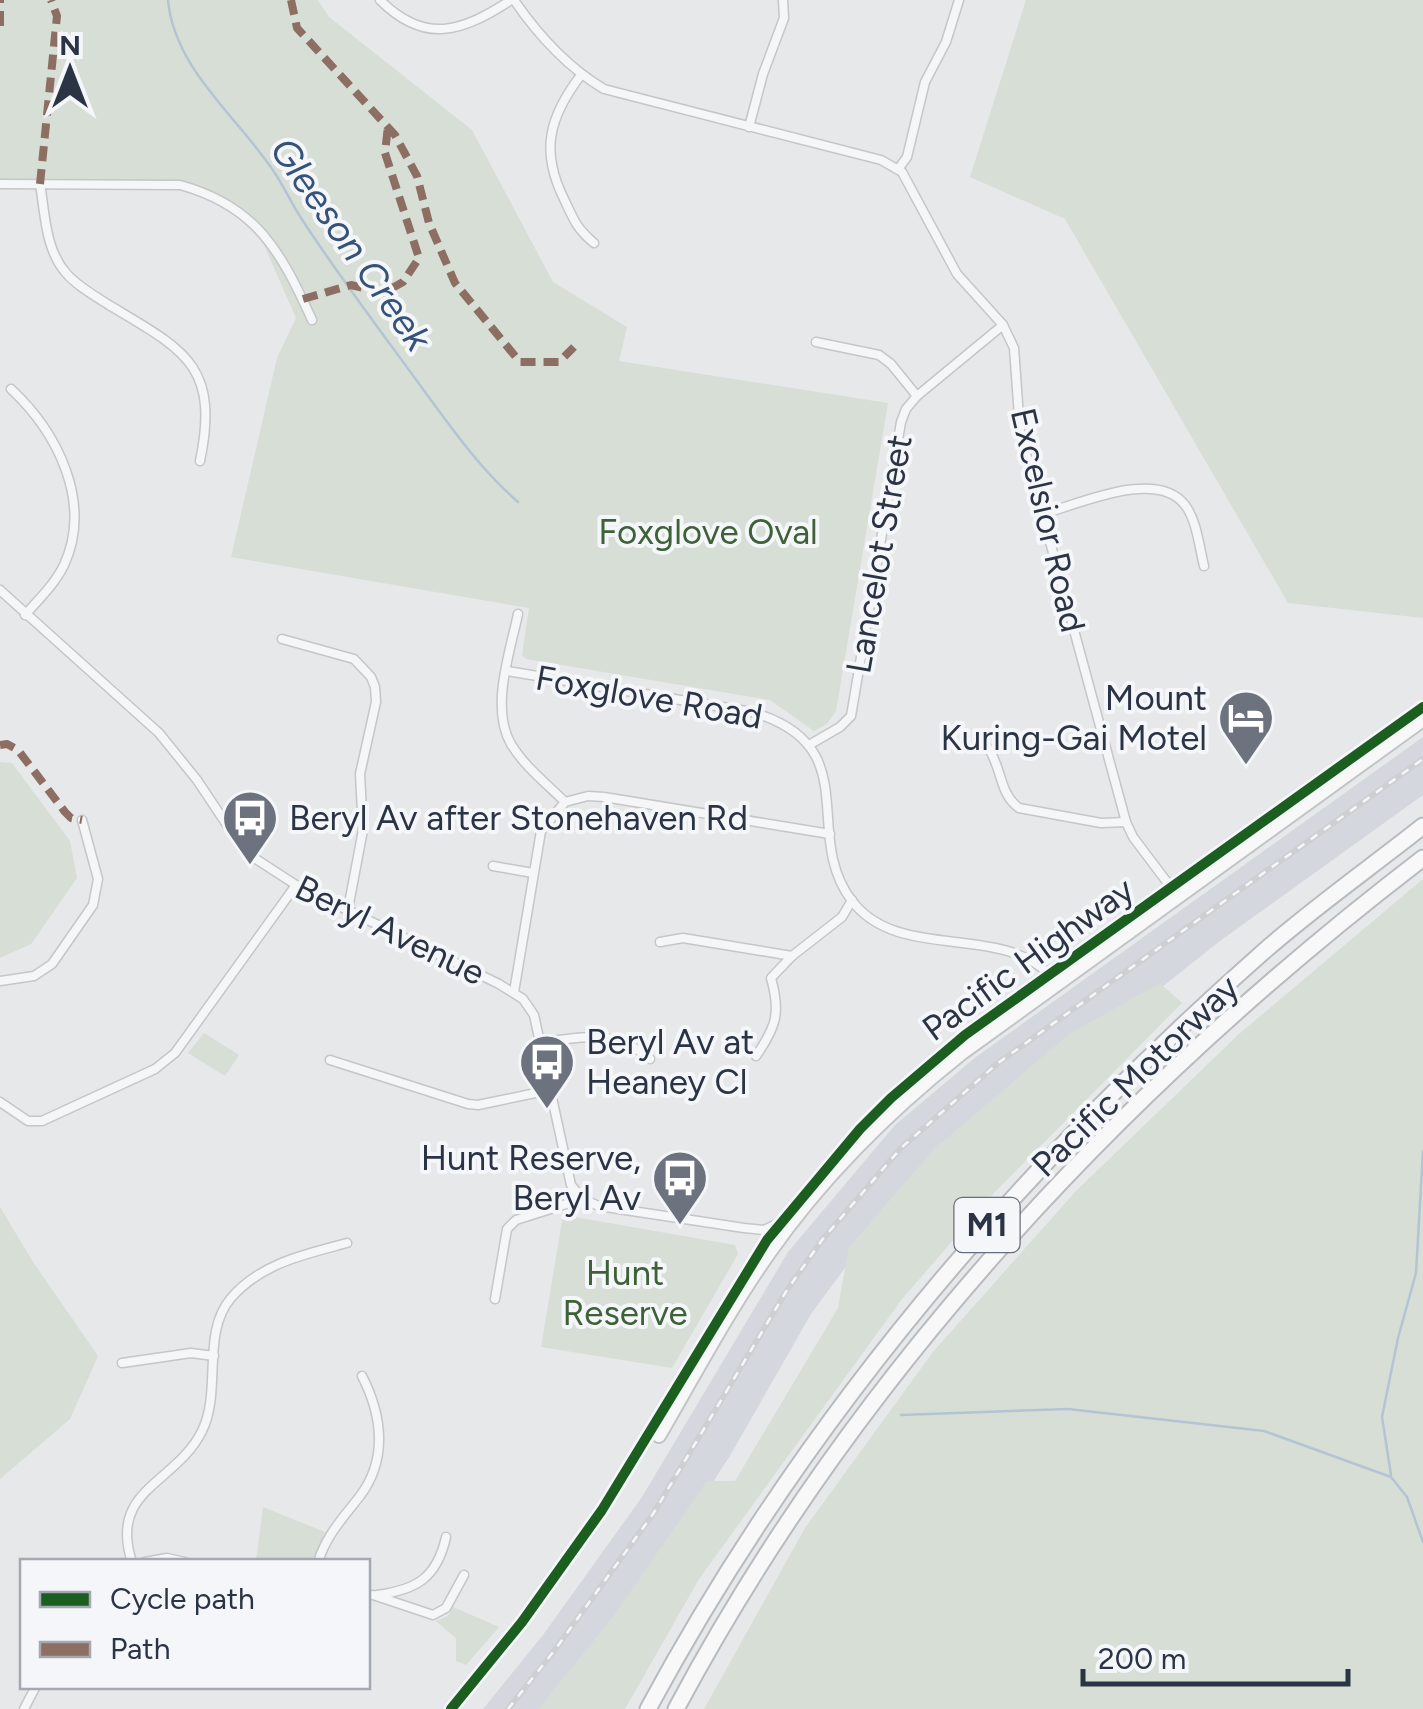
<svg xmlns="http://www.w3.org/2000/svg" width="1423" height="1709" font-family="Figtree,sans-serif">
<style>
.built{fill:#d4d7dd}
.green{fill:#d6ded6}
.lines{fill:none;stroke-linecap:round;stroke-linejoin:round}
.stream{stroke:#b4c4d5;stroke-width:2.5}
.minor-casing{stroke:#c4c6c8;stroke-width:11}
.primary-casing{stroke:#c2c5c8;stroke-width:16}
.motorway-casing{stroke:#b8bbbf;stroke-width:19}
.minor{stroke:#f5f6f7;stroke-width:8}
.primary{stroke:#f8f8f8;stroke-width:12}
.motorway{stroke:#f8f8f8;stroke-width:15}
.rail-casing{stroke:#cecfd2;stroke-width:6}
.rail{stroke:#f4f6f9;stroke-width:2.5;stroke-dasharray:8;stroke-linecap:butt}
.quiet{stroke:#8d6e63;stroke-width:8;stroke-dasharray:15 8;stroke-linecap:butt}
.cycleway-casing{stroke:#f4f6f9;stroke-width:16}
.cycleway{stroke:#1b5e20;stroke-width:10}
.labels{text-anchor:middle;stroke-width:8;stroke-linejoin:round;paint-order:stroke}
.shield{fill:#f4f6f9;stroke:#676e7b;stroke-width:2.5}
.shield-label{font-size:32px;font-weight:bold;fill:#2b3445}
.street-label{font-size:35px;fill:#2b3445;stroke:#f4f6f9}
.park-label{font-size:35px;fill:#3f6138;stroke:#f4f6f9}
.poi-label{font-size:35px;fill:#2b3445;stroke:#f4f6f9;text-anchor:end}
.water-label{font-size:38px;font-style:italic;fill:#34527a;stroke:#f4f6f9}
</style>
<rect width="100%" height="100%" fill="#e6e8ea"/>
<polygon class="built" points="1423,737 1423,795 1220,941 942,1161 850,1261 811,1314 731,1454 653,1576 560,1709 483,1709 543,1635 642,1497 788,1252 895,1125 976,1057"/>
<g class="green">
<polygon points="0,0 318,0 329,17 472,130 553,282 627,327 619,361 888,403 836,711 827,724 814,731 770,700 526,659 522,655 529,608 231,557 277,358 296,318 260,236 230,207 185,185 0,183"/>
<polygon points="1026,0 1423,0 1423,618 1288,603 1065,219 970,177"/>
<polygon points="0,762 12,763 70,841 77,878 31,944 0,958"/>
<polygon points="1423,879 1423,1709 704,1709 805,1528 933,1352 1076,1191 1239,1034"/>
<polygon points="1160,983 1182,1003 994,1193 902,1299 699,1579 625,1709 538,1709 612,1618 707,1481 735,1481 838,1308 849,1247 934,1149 1069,1034"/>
<polygon points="204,1033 239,1055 225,1076 188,1053"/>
<polygon points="0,1207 33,1262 98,1356 70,1419 0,1479"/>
<polygon points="563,1215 735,1245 738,1254 672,1368 541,1347"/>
<polygon points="263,1507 325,1532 313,1561 256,1561"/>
<polygon points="453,1607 499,1627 466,1665 456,1661 456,1638 436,1621 448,1616"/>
</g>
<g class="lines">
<g class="stream">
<path d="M168,0c6,67 66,114 102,166 12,16 20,35 31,52 39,60 82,116 124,174 28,38 56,78 93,110"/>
<polyline points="901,1415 1068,1409 1264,1431 1391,1477 1407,1497 1423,1542"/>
<polyline points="1391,1475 1382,1417 1398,1338 1416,1273 1423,1151"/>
</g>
<g class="minor-casing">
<g id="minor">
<path d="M380,0c45,45 82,32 131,0"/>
<path d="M514,0c24,35 53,67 90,89l277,71 21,12 55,102 46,51 11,23 6,83 106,391 7,15 40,53"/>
<path d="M581,75c-32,42 -41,76 -17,124 10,21 12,29 30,44"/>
<polyline points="749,127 763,74 784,18 783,0"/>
<polyline points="899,168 907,157 925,82 946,42 959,0"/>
<path d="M0,184l180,1c77,21 101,67 132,135"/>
<path d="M40,184c5,29 5,65 26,89 11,13 29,23 43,32 75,45 111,60 91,156"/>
<polyline points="816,342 879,355 891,364 917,396"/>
<path d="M11,389c46,43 82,113 53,176 -9,19 -25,34 -39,50"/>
<path d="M1043,514c36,-10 114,-46 142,-9 12,16 14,41 19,61"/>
<polyline points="0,590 159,733 197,780 245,852 296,885 499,984 523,999 534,1015 571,1185 582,1199 599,1206 744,1228 764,1230 775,1225"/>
<path d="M518,614c-8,38 -28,94 -7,130 13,22 36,40 54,58"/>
<polyline points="282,639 354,659 371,677 375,687 376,702 360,774 363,830 348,909"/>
<path d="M507,671l245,41c116,34 48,121 100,189 47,61 145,22 197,73"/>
<polyline points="809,745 840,727 851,716 901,422 906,409 917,396 1003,325"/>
<path d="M988,748c14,19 11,46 31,60l82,15 25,-1"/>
<polyline points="493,866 533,873"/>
<polyline points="660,942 683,938 792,956 842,917 852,900"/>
<polyline points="0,981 34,976 52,964 93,905 98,879 82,820"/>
<polyline points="514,992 541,831 565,802 588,796 604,797 830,834"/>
<path d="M541,1043c38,-7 77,-13 109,16"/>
<path d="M756,1056c20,-29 25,-43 15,-78l21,-22"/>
<polyline points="330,1060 468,1104 478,1105 550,1090"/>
<polyline points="0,1102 28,1121 42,1121 155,1069 175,1053 296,885"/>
<polyline points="495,1299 507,1229 516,1220 582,1199"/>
<polyline points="122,1363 191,1353 214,1356"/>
<path d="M132,1562c-24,-73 44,-78 70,-131 20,-40 -1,-98 29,-133 30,-35 75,-44 116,-55"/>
<polyline points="145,1562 167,1558 185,1562"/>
<path d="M318,1562c9,-28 25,-44 42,-66 28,-37 22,-81 2,-120"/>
<polyline points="373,1595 433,1615 446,1608 464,1575"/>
<path d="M377,1595c39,-5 60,-17 69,-58"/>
<polyline points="24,1709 36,1686"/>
</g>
</g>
<g class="primary-casing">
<g id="primary">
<path d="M659,1436c36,-62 70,-126 111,-184 54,-77 118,-140 191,-198l462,-334"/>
<polyline points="451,1709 522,1622 602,1510 767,1240 860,1129 891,1098 965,1035 1423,707"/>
</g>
</g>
<g class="motorway-casing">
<g id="motorway">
<path d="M648,1709c155,-288 370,-540 614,-756 51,-45 108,-85 161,-127"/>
<path d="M676,1709c179,-336 447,-621 747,-851"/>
</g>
</g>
<use href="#minor" class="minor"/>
<use href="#primary" class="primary"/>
<use href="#motorway" class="motorway"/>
<g class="rail-casing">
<polyline id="rail" points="508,1709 554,1651 653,1514 787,1290 822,1240 901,1148 998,1063 1423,759"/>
</g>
<use href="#rail" class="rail"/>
<g class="quiet">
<polyline points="291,0 297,28 395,135 417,176 429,223 455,283 520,362 559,362 574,347"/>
<polyline points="0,26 0,0"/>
<polyline points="40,184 57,16 51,0"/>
<polyline points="303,299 351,285 383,293 403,282 419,258 385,153 388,126"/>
<polyline points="0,745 7,744 18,750 65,812 71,818 82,820"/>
</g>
<g class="cycleway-casing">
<polyline id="cycleway" points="451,1709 522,1622 602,1510 767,1240 860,1129 891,1098 965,1035 1423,707"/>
</g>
<use href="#cycleway" class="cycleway"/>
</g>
<defs>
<g id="hotel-pin" transform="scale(2.875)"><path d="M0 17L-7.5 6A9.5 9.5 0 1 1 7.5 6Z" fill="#6c737f" stroke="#f4f6f9"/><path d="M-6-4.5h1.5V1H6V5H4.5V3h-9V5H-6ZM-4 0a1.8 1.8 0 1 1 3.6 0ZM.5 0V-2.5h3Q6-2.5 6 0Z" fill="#fff"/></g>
<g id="bus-pin" transform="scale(2.875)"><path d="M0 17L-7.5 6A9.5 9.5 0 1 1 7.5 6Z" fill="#6c737f" stroke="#f4f6f9"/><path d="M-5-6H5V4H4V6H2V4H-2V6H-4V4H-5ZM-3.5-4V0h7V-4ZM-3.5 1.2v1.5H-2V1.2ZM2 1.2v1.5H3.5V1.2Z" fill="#fff"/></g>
</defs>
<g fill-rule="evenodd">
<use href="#hotel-pin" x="1246" y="718"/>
<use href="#bus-pin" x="250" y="818"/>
<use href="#bus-pin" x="547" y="1062"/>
<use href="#bus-pin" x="680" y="1178"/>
</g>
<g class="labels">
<rect class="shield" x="954.5" y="1198" width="65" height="54" rx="8"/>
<g class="shield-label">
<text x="987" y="1236">M1</text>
</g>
<g class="street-label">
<text transform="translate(1048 520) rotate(77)" y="12">Excelsior Road</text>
<text transform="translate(879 554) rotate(-80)" y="12">Lancelot Street</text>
<text transform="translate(649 697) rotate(10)" y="12">Foxglove Road</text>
<text transform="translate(390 930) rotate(26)" y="12">Beryl Avenue</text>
<text transform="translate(1028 959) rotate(-36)" y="12">Pacific Highway</text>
<text transform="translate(1135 1076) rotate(-44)" y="12">Pacific Motorway</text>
</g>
<g class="park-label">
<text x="708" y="544">Foxglove Oval</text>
<text x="625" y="1285">Hunt<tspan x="625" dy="40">Reserve</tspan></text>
</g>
<g class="poi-label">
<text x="1207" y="710">Mount<tspan x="1207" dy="40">Kuring-Gai Motel</tspan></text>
<text x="289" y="830" text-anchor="start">Beryl Av after Stonehaven Rd</text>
<text x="586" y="1054" text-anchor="start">Beryl Av at<tspan x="586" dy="40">Heaney Cl</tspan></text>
<text x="641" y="1170">Hunt Reserve,<tspan x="641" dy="40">Beryl Av</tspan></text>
</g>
<g class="water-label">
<text transform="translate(351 244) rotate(55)" y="13">Gleeson Creek</text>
</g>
</g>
<rect x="20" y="1559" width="350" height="130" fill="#f4f6f9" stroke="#a4a8b1" stroke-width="2.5"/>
<rect x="40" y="1592" width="50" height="15" fill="#1b5e20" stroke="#a4a8b1" stroke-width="2.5"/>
<text x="110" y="1609" font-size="30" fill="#2b3445">Cycle path</text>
<rect x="40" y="1642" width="50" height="15" fill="#8d6e63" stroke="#a4a8b1" stroke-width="2.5"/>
<text x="110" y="1659" font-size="30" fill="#2b3445">Path</text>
<g transform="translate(70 70)" stroke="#f4f6f9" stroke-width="8" paint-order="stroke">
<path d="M0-8L18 38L0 25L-18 38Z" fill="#2b3445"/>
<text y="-15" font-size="28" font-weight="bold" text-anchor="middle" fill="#2b3445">N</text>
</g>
<path d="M1083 1669v15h265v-15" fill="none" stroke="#2b3445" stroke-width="5"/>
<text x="1098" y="1669" font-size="30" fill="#2b3445" stroke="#f4f6f9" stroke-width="8" paint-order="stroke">200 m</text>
</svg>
